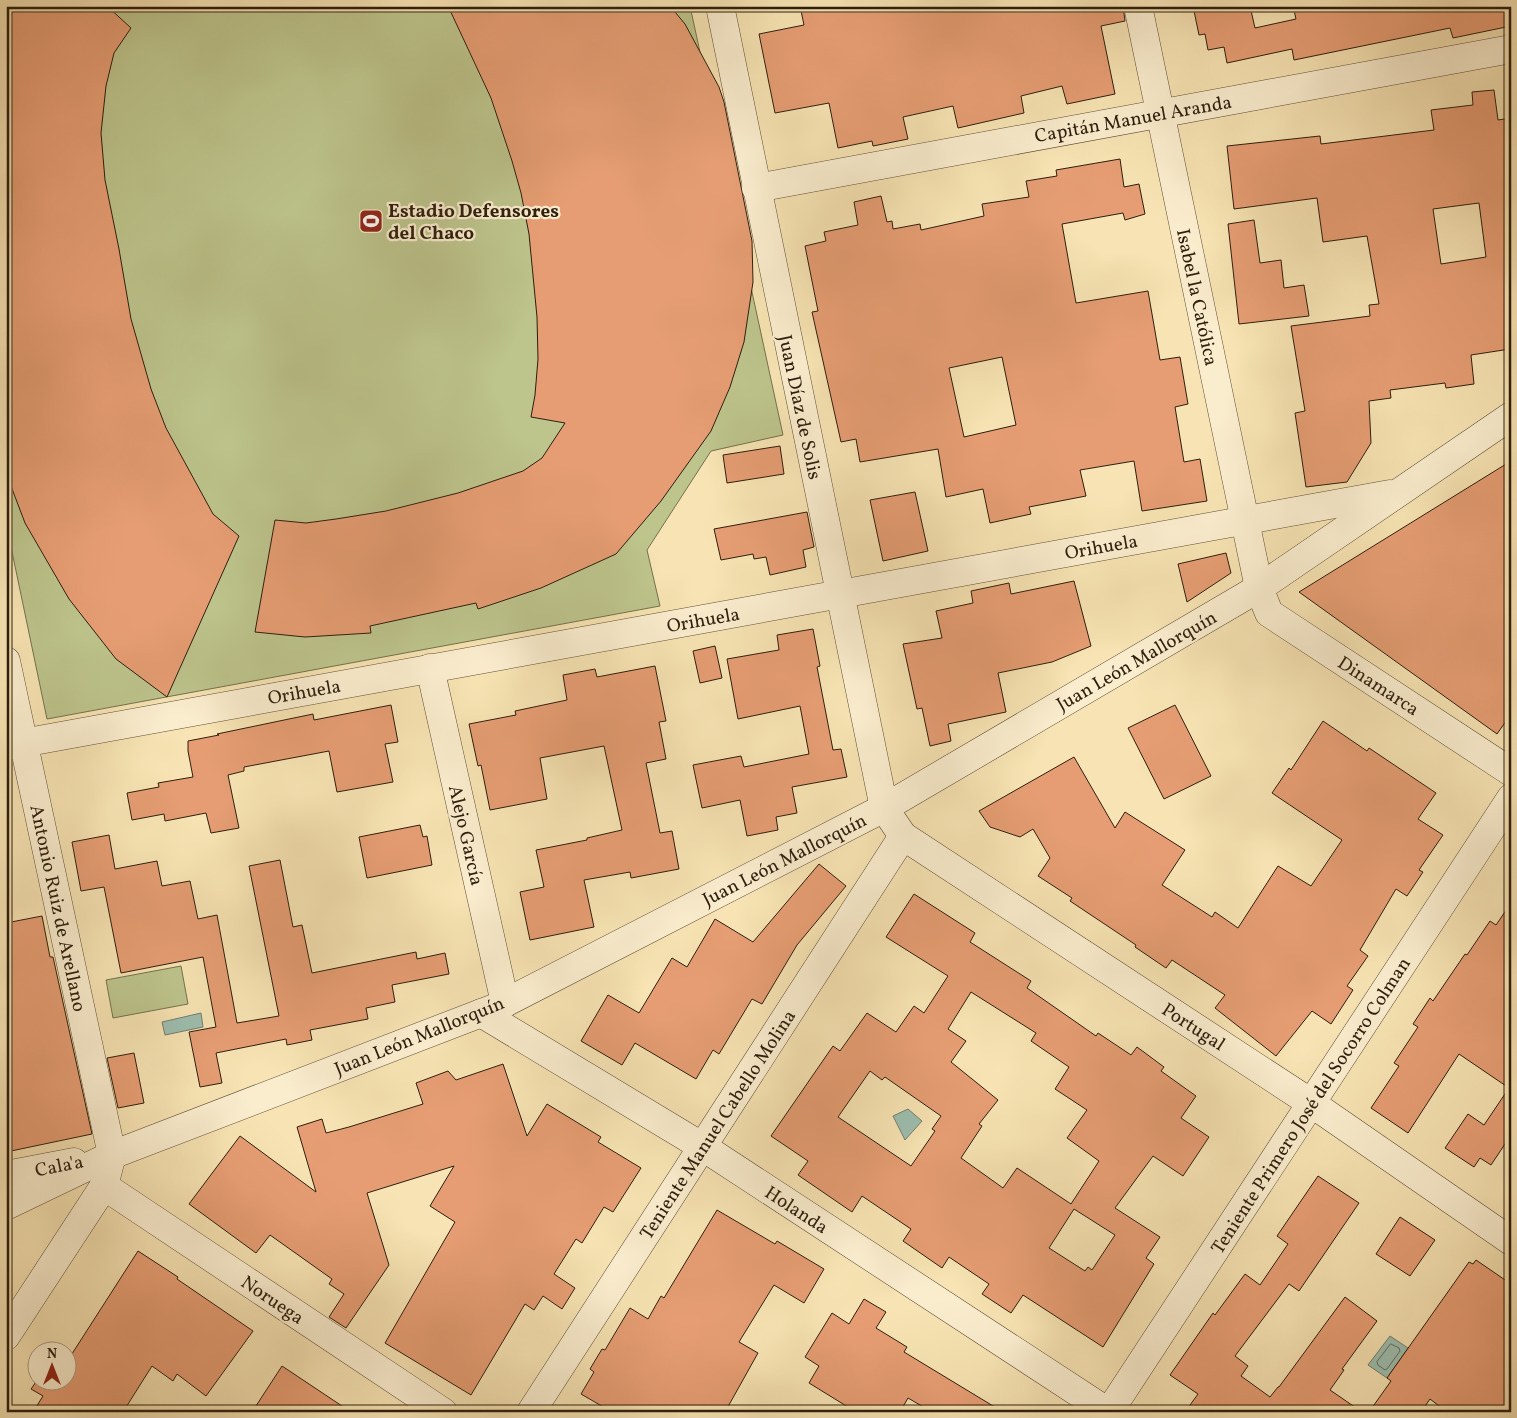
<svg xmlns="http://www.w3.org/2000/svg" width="1517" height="1418" font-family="Vollkorn,serif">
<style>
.green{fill:#bdc48c;stroke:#75714d}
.water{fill:#9dbeaf;stroke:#707e6f}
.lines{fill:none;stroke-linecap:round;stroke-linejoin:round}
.shore{stroke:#656e5e;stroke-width:1}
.building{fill:#e69d73;stroke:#2d1e0e;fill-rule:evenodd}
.minor-casing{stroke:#604f37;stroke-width:29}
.minor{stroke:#faedce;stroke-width:28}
.labels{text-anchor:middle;stroke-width:4.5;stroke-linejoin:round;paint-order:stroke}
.street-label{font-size:19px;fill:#2d1e0e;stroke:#faedce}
.poi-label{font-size:19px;font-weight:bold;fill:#2d1e0e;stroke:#faedce;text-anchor:start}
</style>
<rect width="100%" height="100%" fill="#f7e3b3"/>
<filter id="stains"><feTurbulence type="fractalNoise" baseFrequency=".004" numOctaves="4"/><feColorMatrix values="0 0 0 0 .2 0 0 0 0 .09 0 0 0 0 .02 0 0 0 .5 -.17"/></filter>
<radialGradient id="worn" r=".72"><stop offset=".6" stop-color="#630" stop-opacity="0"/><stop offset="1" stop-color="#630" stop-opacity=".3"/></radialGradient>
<g class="green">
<polygon points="6,6 690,6 783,435 711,451 647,550 660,606 47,719 6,523"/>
<polygon points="181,966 188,1004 113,1018 106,980"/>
</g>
<g class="water">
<polygon points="201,1013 203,1027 165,1035 162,1022"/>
<polygon points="908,1109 922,1121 905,1140 893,1116"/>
<polygon points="1390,1336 1408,1348 1387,1378 1368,1365"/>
</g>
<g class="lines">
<polygon class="shore" points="1391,1344 1399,1348 1400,1351 1387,1369 1385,1370 1378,1365 1377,1362"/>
</g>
<g class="building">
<polygon points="6,6 107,6 131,28 114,53 106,86 101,133 105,180 119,249 131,319 151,389 166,428 213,514 239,536 167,697 116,659 69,599 25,523 6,473"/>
<polygon points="448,6 670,6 685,24 719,87 724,102 752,241 753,282 744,342 730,387 711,431 661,501 616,554 541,588 478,609 476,603 370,626 371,633 305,637 255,632 275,520 306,523 336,519 386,511 458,493 523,471 542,458 565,423 531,417 535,395 538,359 537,317 529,234 521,193 512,161 491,98"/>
<polygon points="800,6 1123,6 1125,21 1101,26 1115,94 1067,104 1062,86 1021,96 1024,113 958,128 953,106 903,117 908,139 873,146 872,141 838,148 829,103 775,113 759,34 804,25"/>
<polygon points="1193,6 1250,6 1255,28 1296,19 1293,6 1511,6 1511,26 1453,38 1450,28 1294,60 1292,49 1227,63 1224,47 1208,50 1205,34 1199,35"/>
<path d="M1494,90l4,30 13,-2v202h-5l4,29 -39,6 3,29 -28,4 -1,-5 -55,7 1,8 -22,3 2,42 -24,39 -41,5 -11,-74 10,-2 -14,-85 79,-10 -1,-11 10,-1 -12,-68 -44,6 -6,-44 -83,11 -7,-63 93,-10 1,8 113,-14 -3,-20 42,-5 -1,-13zM1479,203l7,54 -45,7 -8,-55z"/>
<path d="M1120,159l4,28 15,-3 6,30 -20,6 -2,-7 -61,11 14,79 72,-12 12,69 20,-3 8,47 -13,3 9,55 16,-3 7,42 -65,10 -8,-50 -54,9 6,26 -57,11 2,7 -41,9 -7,-34 -37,8 -8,-48 -78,13 -4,-23 -15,3 -29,-130 6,-1 -13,-65 21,-5 -2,-9 34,-7 -4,-23 27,-6 6,26 5,-1 1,8 27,-5 1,6 63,-14 -2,-12 47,-7 -3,-16 31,-5 -1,-6zM1002,357l14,68 -52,12 -15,-69z"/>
<polygon points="1254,220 1260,263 1281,260 1284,288 1304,285 1309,316 1239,324 1228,224"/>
<polygon points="780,446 784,474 727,483 723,455"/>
<polygon points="1511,461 1511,714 1497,734 1299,592"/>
<polygon points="915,492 928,551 883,561 870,500"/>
<polygon points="807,512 814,547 803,550 806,567 770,575 766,557 754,559 753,554 721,560 714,529"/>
<polygon points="1226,553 1231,573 1187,602 1178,564"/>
<polygon points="1074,581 1091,646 1052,662 998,673 1006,712 948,724 951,741 930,746 922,708 917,709 903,644 942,638 936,611 973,603 971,591 1009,583 1011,594"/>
<polygon points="813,629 820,666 817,667 833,750 841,749 847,777 792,787 797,813 776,817 778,830 747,836 740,800 702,808 693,765 741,756 744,767 809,754 800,706 738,719 727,659 779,650 777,635"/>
<polygon points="715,646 722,678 700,683 693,651"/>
<polygon points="655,666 666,721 659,722 666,759 646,763 660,833 672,831 679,869 631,878 630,872 584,880 594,927 530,940 520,892 544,887 536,850 587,840 587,838 622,830 604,746 540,758 547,799 490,810 481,765 478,766 469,724 516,715 515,711 567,700 563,675 595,669 597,677"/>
<polygon points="391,705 398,742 385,744 393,782 337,792 329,751 244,767 244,771 228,775 239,828 211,833 206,813 165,821 164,814 132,820 127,793 159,787 158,783 193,777 188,751 188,741 219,735 217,734 313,714 314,720"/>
<polygon points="1175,705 1211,776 1164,799 1128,728"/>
<polygon points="1323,721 1367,751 1369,748 1436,793 1418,819 1443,835 1419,870 1423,872 1407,896 1396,889 1360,950 1368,956 1347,986 1353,990 1331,1024 1312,1011 1276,1056 1215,1008 1225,995 1172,960 1166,968 1135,947 1136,945 1070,901 1072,898 1038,876 1050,858 1033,829 1020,837 990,827 979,811 1074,757 1115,828 1125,812 1185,850 1162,885 1212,917 1215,912 1238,928 1278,866 1311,886 1342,840 1272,793 1289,768 1291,770"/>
<polygon points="420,825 423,837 427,836 432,865 367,878 359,837"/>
<polygon points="109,835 115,869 157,861 162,886 190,881 198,919 217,915 237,1023 279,1016 249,866 280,860 293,927 302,925 312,973 416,952 417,959 445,953 449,974 392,985 395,1002 366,1008 368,1019 310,1030 312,1040 287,1045 286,1039 216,1053 222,1083 200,1087 189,1032 216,1027 203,957 121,973 104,887 81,891 72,842"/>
<polygon points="819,864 846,886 797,945 762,1004 752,999 719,1054 713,1050 696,1079 635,1043 622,1065 581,1041 608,995 639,1013 672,958 687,967 715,919 753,942"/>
<path d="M914,894l61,39 -5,9 61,39 -4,7 69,48 2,-3 33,22 6,-8 27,20 -3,4 35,25 -15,22 28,19 -26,39 -30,-20 -38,52 45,29 -14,21 8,6 -51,83 -80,-52 -12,18 -29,-19 7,-10 -40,-27 -7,11 -39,-27 8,-12 -49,-33 -10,16 -54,-37 10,-14 -37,-25 62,-90 7,5 27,-38 29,19 18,-26 10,7 24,-37 -62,-39zM971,992l65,41 -5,8 38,26 -14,22 32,21 -20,28 32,23 -28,43 -54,-36 -14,20 -42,-30 21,-32 -3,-2 19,-24 -47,-38 15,-21 -18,-12zM870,1071l12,9 3,-3 56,39 -9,13 3,2 -24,35 -73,-49zM1074,1209l41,26 -23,35 -4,-3 -3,4 -36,-23z"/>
<polygon points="1511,903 1511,1135 1491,1165 1480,1158 1474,1167 1445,1148 1468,1114 1484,1125 1509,1088 1459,1054 1408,1133 1371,1108 1399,1066 1394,1063 1418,1027 1413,1024 1430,998 1433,1001 1465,954 1467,955 1490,921 1496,925"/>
<polygon points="42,916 50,957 53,957 92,1134 11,1151 6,1128 6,923"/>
<polygon points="134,1053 144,1103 118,1108 107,1058"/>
<polygon points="503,1064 527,1136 547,1104 601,1137 598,1142 641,1168 613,1212 604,1207 582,1243 576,1239 554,1274 575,1288 562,1309 543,1296 534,1310 525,1304 471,1395 385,1343 455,1222 430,1206 454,1166 367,1193 389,1265 346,1328 329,1317 344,1294 329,1284 332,1279 270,1235 256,1253 189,1204 240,1136 316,1192 297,1127 322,1119 326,1133 349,1127 423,1104 416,1083 448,1071 456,1080"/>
<polygon points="1318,1176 1359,1203 1299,1291 1289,1284 1235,1356 1248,1366 1241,1376 1270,1397 1278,1387 1279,1387 1345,1297 1377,1321 1342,1369 1344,1370 1330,1390 1362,1412 1185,1412 1198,1394 1170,1375 1213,1313 1215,1315 1245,1274 1260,1285 1288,1244 1277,1236"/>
<polygon points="717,1210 775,1244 777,1241 824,1269 804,1303 774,1285 739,1342 758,1353 725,1412 612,1412 581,1394 594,1372 590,1369 602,1349 605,1350 630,1308 648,1319 661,1296 664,1298"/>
<polygon points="1400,1217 1435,1240 1410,1276 1376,1254"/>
<polygon points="138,1251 178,1277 177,1279 253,1331 206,1396 177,1374 173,1381 152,1366 123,1412 33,1412 43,1396 31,1389 38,1379 38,1380 68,1380 68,1360"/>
<polygon points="1476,1260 1511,1284 1511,1412 1447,1412 1430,1399 1421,1412 1369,1412 1391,1381 1387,1378 1469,1262 1473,1264"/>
<polygon points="864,1299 886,1312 876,1328 907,1347 904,1352 1003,1412 932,1412 908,1398 900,1412 856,1412 809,1383 819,1366 805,1357 832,1313 849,1324"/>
<polygon points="282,1366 351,1412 252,1412"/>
</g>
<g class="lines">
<g class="minor-casing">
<g id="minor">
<polyline points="720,6 884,808 903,836 1311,1103 1511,1241"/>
<polyline points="1138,6 1259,588 1269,613 1511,772"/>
<polyline points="756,188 1511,49"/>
<polyline points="6,661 112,1155 104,1186 6,1336"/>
<polyline points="430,668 505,1003"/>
<polyline points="6,746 1390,494"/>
<polyline points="481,1013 703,1147 1108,1412"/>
<polyline points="6,1175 74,1162"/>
<polyline points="104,1186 443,1412"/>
<polyline points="6,1206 112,1155 497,1007 884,808 1259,588 1511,416"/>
<polyline points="531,1412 903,836"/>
<polyline points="1109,1412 1511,798"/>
</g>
</g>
<use href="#minor" class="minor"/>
</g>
<defs>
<g id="stadium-square" transform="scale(1.25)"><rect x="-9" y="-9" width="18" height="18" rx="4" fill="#8f2418" stroke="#faedce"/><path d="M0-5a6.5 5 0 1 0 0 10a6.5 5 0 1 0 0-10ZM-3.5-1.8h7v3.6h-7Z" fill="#fff"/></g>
</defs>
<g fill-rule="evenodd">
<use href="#stadium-square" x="371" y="221"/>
</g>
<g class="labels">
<g class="street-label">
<text transform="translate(1133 118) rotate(-10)" y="7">Capitán Manuel Aranda</text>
<text transform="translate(1198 297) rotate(78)" y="7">Isabel la Católica</text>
<text transform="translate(801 407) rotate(78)" y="7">Juan Díaz de Solis</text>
<text transform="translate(1101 546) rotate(-10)" y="7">Orihuela</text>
<text transform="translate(703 619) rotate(-10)" y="7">Orihuela</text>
<text transform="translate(1136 660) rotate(-30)" y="7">Juan León Mallorquín</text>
<text transform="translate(1379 685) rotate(33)" y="7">Dinamarca</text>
<text transform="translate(304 691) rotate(-10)" y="7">Orihuela</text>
<text transform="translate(467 835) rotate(77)" y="7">Alejo García</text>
<text transform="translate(784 859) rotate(-27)" y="7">Juan León Mallorquín</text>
<text transform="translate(59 908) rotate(78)" y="7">Antonio Ruiz de Arellano</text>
<text transform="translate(1194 1026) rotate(33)" y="7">Portugal</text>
<text transform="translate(419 1035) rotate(-22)" y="7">Juan León Mallorquín</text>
<text transform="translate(1310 1105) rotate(-57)" y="7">Teniente Primero José del Socorro Colman</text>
<text transform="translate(717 1124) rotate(-57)" y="7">Teniente Manuel Cabello Molina</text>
<text transform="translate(59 1165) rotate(-11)" y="7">Cala'a</text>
<text transform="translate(797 1209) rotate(33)" y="7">Holanda</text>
<text transform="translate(273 1299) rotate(34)" y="7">Noruega</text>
</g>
<g class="poi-label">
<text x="388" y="217">Estadio Defensores<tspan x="388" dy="22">del Chaco</tspan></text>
</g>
</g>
<rect width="1517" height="1418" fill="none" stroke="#f7e3b3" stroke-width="25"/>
<rect x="8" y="8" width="1502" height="1403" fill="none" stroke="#2d1e0e" stroke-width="2.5"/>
<rect x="12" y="12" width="1492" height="1393" fill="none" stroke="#2d1e0e"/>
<g transform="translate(52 1366)"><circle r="24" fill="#faedce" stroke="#a89a81"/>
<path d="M0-4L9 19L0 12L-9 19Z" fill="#8f2418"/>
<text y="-8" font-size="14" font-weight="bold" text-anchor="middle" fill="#2d1e0e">N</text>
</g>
<rect width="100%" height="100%" filter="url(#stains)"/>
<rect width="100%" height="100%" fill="url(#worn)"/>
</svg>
